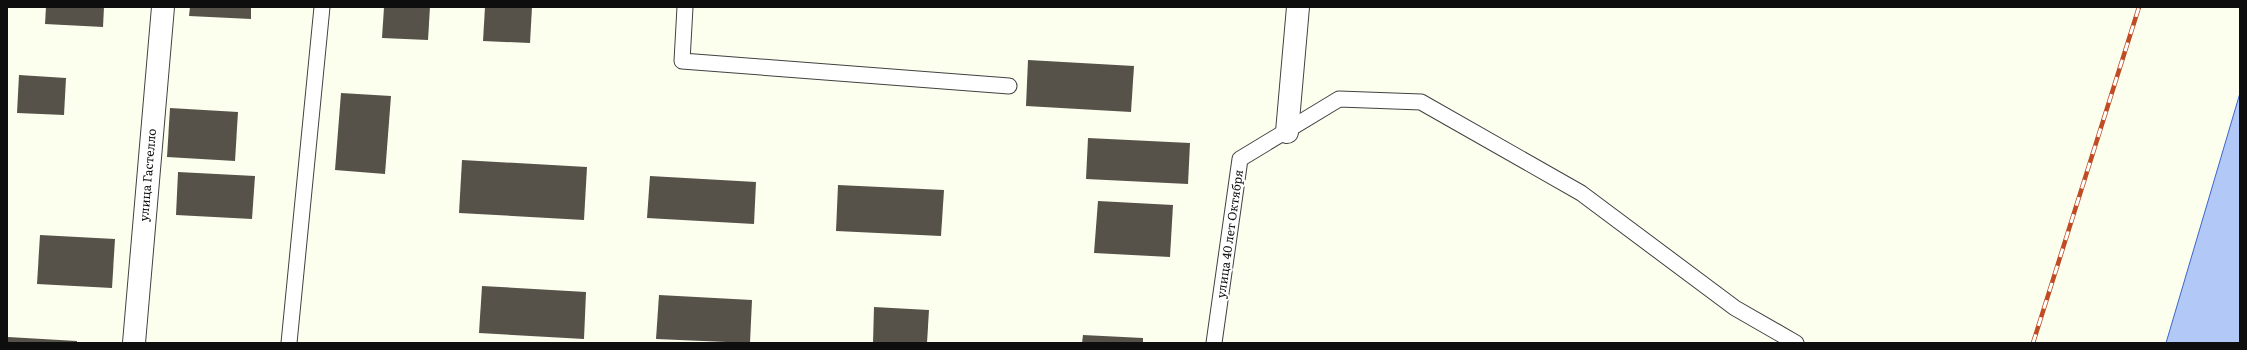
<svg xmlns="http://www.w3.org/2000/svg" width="2247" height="350" font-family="Literata,serif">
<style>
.water{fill:#b2c8f7;stroke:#3965ce}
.building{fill:#56524a}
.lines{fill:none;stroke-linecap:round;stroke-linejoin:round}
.service-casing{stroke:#414141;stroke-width:17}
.minor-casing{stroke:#414141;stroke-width:24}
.service{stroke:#fff;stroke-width:15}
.minor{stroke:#fff;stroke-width:22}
.rail-casing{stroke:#bf4c24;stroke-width:4.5}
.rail{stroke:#fff;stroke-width:3;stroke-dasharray:9;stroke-linecap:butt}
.labels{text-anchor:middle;stroke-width:4;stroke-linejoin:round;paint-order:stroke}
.street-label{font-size:12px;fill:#0e0e0e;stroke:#fff}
</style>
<rect width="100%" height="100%" fill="#fdffee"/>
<polygon class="water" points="2240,93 2240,343 2166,343"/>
<g class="building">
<polygon points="46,7 104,7 103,27 45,24"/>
<polygon points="190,7 251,7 251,19 189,16"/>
<polygon points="384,7 430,7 428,40 382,38"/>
<polygon points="485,7 532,7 530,43 483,41"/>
<polygon points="1028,60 1134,66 1131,112 1026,106"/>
<polygon points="19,75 66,78 64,115 17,113"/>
<polygon points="341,93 391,96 385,174 335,170"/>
<polygon points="170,108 238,112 235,161 167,157"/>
<polygon points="1088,138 1190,143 1188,184 1086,179"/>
<polygon points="462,160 587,167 584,220 459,213"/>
<polygon points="178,172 255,176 252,219 176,215"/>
<polygon points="650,176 756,182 754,224 647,218"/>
<polygon points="838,185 944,190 941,236 836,231"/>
<polygon points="1098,201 1173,205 1170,257 1094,253"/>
<polygon points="40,235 115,239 112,288 37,284"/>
<polygon points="482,286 586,292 584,339 479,333"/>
<polygon points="659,295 752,300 750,343 656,339"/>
<polygon points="874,307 929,310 927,343 873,343"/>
<polygon points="1083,335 1143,338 1143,343 1082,343"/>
<polygon points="8,337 77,341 77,343 7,343"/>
</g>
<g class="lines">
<g class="service-casing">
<g id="service">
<polyline points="685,7 682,61 1009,86"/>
<polyline points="289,343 322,7"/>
<polyline points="1214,343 1240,159 1339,99 1421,102 1581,193 1735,308 1796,343"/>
</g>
</g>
<g class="minor-casing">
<g id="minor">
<polyline points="1287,132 1298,7"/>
<polyline points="134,343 163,7"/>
</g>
</g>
<use href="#service" class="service"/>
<use href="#minor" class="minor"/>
<g class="rail-casing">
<polyline id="rail" points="2033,343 2139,7"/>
</g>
<use href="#rail" class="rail"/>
</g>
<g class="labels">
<g class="street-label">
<text transform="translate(148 175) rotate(-85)" y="4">улица Гастелло</text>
<text transform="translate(1230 234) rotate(-82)" y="4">улица 40 лет Октября</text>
</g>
</g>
<rect width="2247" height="350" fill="none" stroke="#0e0e0e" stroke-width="16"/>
</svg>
